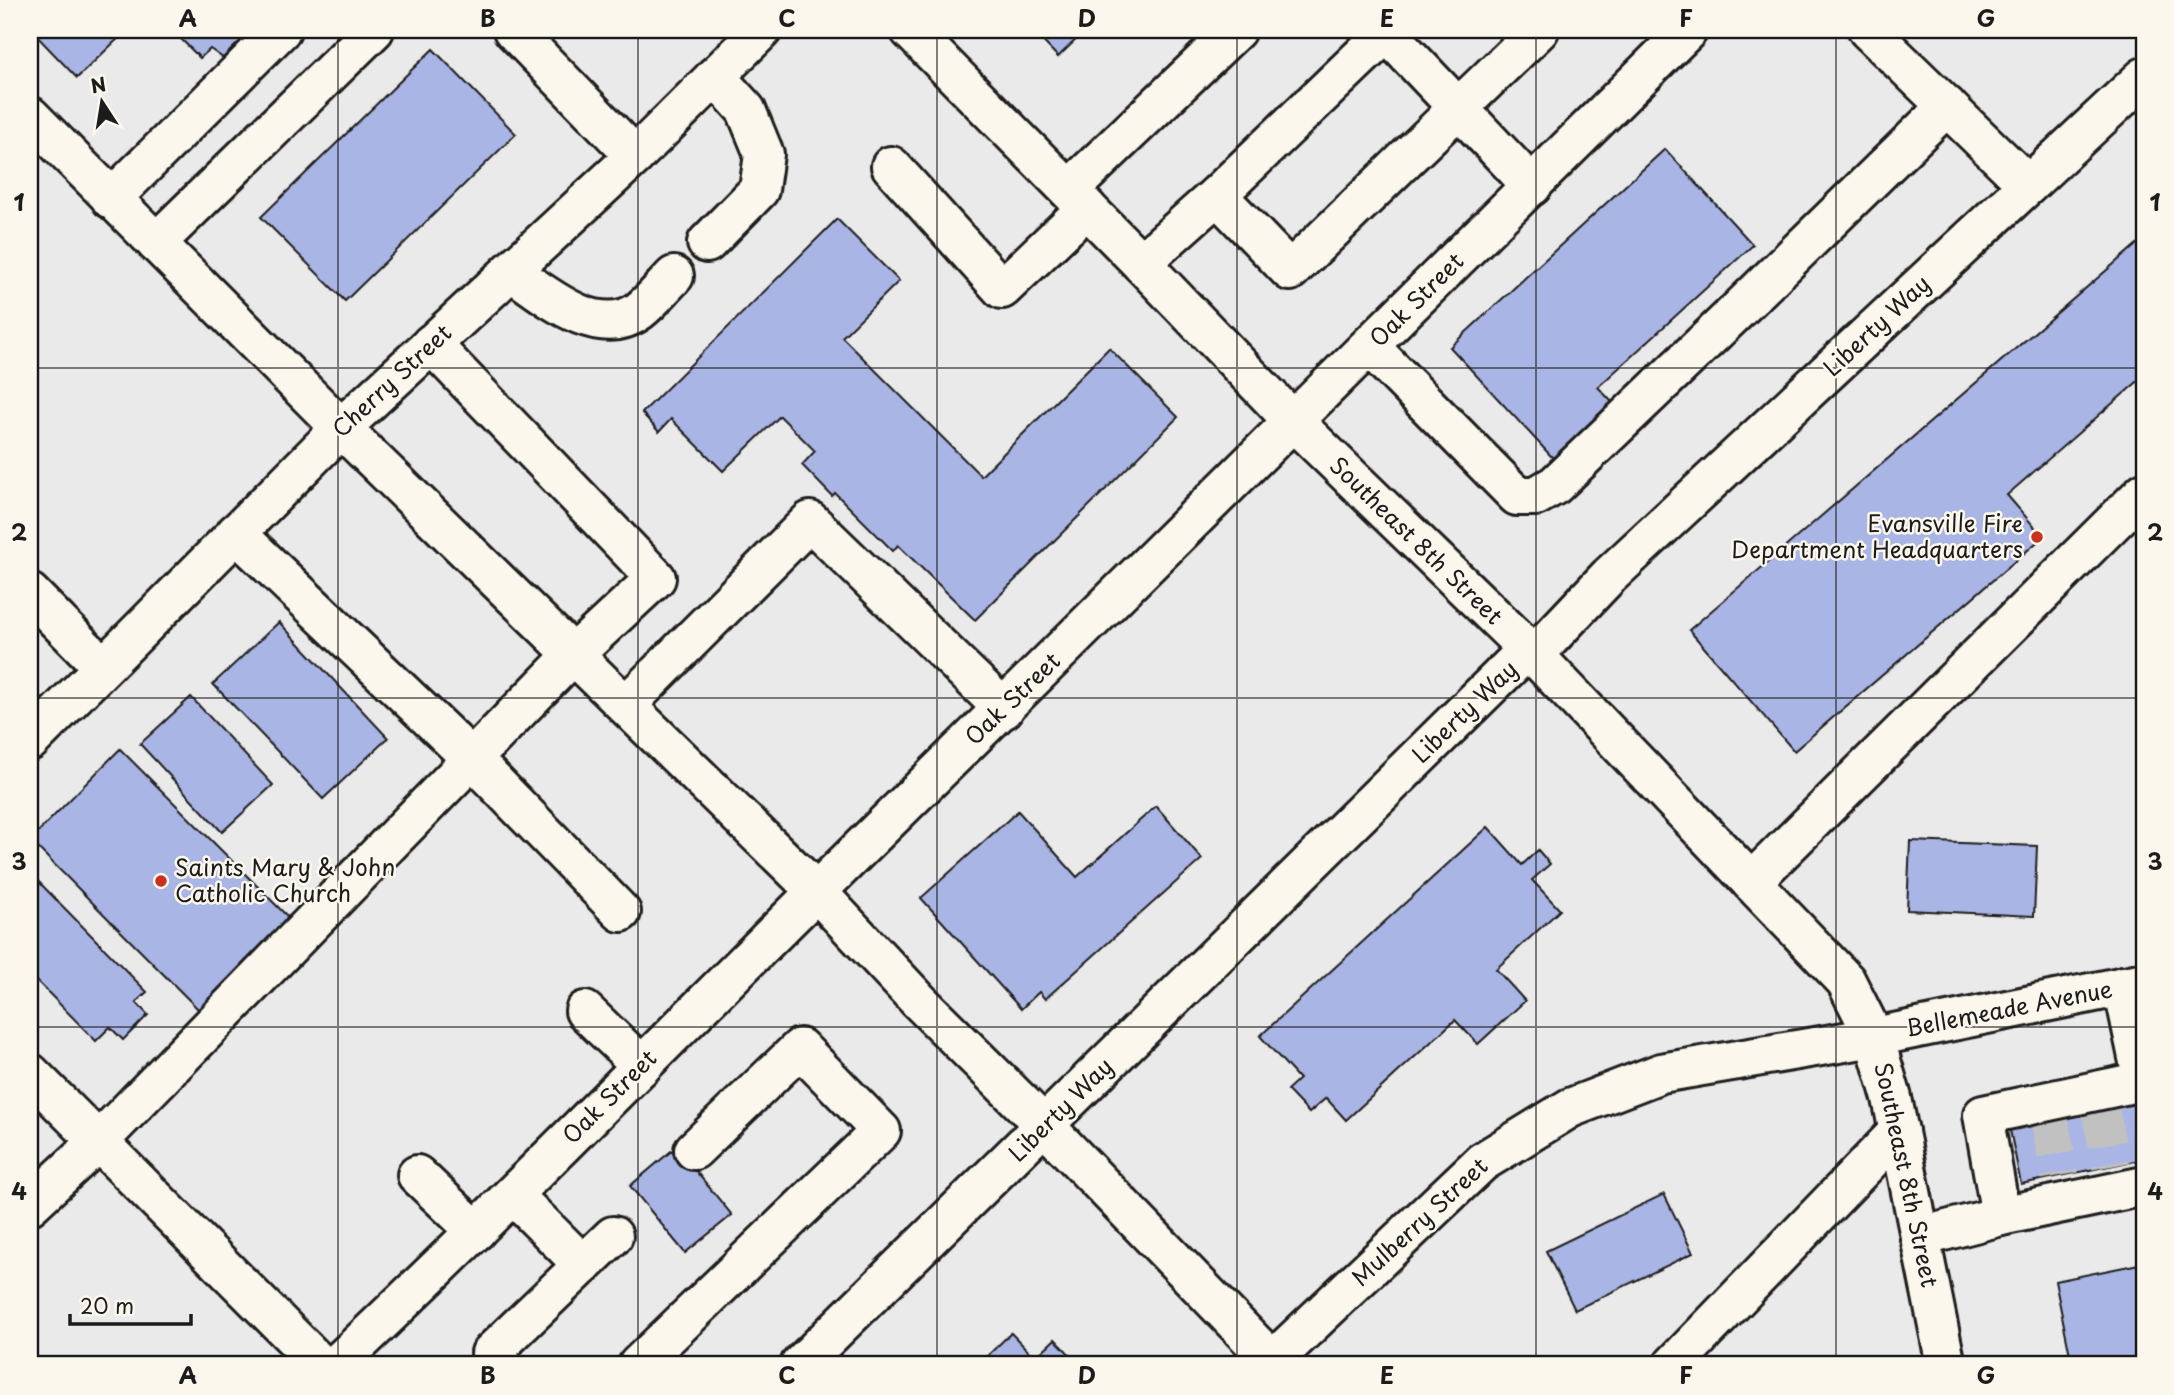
<svg xmlns="http://www.w3.org/2000/svg" width="2174" height="1395" font-family="'Playpen Sans',sans-serif">
<style>
.building{fill:#a8b5e5;stroke:#1c1c1c;stroke-width:2}
.lines{fill:none;stroke-linecap:round;stroke-linejoin:round}
.minor-tunnel{stroke:#c1c1c2;stroke-width:38;stroke-dasharray:38 19;stroke-linecap:butt}
.minor-casing{stroke:#1c1c1c;stroke-width:44}
.minor{stroke:#fbf7ec;stroke-width:38}
.grid{fill:none;stroke:#1c1c1c;stroke-width:2;stroke-opacity:0.55}
.poi-dot{fill:#c8321e;stroke:#fbf7ec;stroke-width:2.5}
.labels{text-anchor:middle;stroke-width:5;stroke-linejoin:round;paint-order:stroke}
.street-label{font-size:23px;fill:#1c1c1c;stroke:#fbf7ec}
.poi-label{font-size:23px;fill:#1c1c1c;stroke:#fbf7ec;text-anchor:end}
.neatline{fill:none;stroke:#1c1c1c;stroke-width:2.5}
.grid-label{font-size:23px;text-anchor:middle;font-weight:bold;fill:#1c1c1c}
</style>
<rect width="100%" height="100%" fill="#eaeaeb"/>
<filter id="ink" filterUnits="userSpaceOnUse"><feTurbulence type="fractalNoise" baseFrequency=".0143" numOctaves="2"/><feDisplacementMap in="SourceGraphic" scale="14" xChannelSelector="R" yChannelSelector="G"/><feConvolveMatrix kernelMatrix="1 2 1 2 8 2 1 2 1" color-interpolation-filters="sRGB"/></filter>
<g filter="url(#ink)">
<g class="building">
<polygon points="31,30 127,30 77,78"/>
<polygon points="172,30 252,30 223,58 210,49 200,58"/>
<polygon points="1032,30 1086,30 1058,57"/>
<polygon points="433,49 516,134 345,301 261,217"/>
<polygon points="1665,149 1753,245 1598,387 1623,414 1563,469 1450,347"/>
<polygon points="837,219 899,281 842,337 981,476 1109,348 1178,417 975,620 898,545 893,551 835,493 832,496 802,465 815,451 780,416 723,471 671,419 659,432 642,413"/>
<polygon points="2144,238 2144,376 2007,495 2043,537 1794,751 1689,630"/>
<polygon points="279,622 388,738 323,799 213,684"/>
<polygon points="191,697 273,785 222,832 140,744"/>
<polygon points="120,749 292,921 201,1012 30,840"/>
<polygon points="1156,806 1202,859 1045,999 1039,992 1021,1009 921,898 1018,811 1077,877"/>
<polygon points="1488,827 1522,865 1538,850 1550,864 1532,880 1560,910 1496,969 1525,1001 1478,1044 1455,1020 1346,1120 1326,1098 1309,1113 1287,1090 1299,1079 1260,1036"/>
<polygon points="1910,841 2037,846 2034,916 1907,910"/>
<polygon points="30,873 147,992 136,1002 148,1015 123,1040 110,1027 96,1041 30,974"/>
<polygon points="2144,1097 2144,1159 2021,1184 2009,1125"/>
<polygon points="676,1147 732,1215 685,1253 630,1186"/>
<polygon points="1664,1194 1693,1253 1575,1310 1546,1251"/>
<polygon points="2144,1263 2144,1358 2107,1365 2072,1365 2055,1281"/>
<polygon points="1011,1333 1035,1358 1055,1339 1079,1364 978,1365"/>
</g>
<g class="lines">
<g class="minor-tunnel">
<polyline points="2100,1107 2111,1166"/>
<polyline points="2049,1117 2060,1176"/>
</g>
<g class="minor-casing">
<g id="minor">
<polyline points="513,30 635,156"/>
<polyline points="910,30 1141,263 1295,423 1534,655 1846,981 1874,1037 1892,1098 1946,1365"/>
<polyline points="1868,30 2028,185"/>
<polyline points="1386,32 1532,186"/>
<polyline points="30,116 341,428 817,892 919,1001 1045,1126 1276,1365"/>
<polyline points="891,166 1002,289 1087,208"/>
<polyline points="1069,190 1236,30"/>
<polyline points="1217,195 1290,271 1539,30"/>
<polyline points="111,199 281,30"/>
<polyline points="156,243 374,30"/>
<polyline points="707,243 759,190 764,154 746,110 715,76"/>
<polyline points="1141,263 1217,195 1389,30"/>
<path d="M511,271c33,23 87,70 128,40 13,-10 24,-24 35,-35"/>
<polyline points="1370,347 1517,496 1536,496 1555,485 1734,314 1947,106"/>
<polyline points="236,533 472,759 621,912"/>
<polyline points="30,593 103,667"/>
<polyline points="626,705 810,521 1004,709"/>
<polyline points="30,741 341,428 635,156 762,30"/>
<polyline points="1751,882 2144,492"/>
<polyline points="585,1011 642,1066"/>
<polyline points="30,1073 321,1365"/>
<polyline points="417,1175 476,1231"/>
<polyline points="513,1195 583,1265"/>
<polyline points="30,1205 98,1142 573,655 656,578 431,344"/>
<polyline points="2001,1216 2144,1186"/>
<polyline points="1920,1237 2001,1216 1983,1115 2143,1081 2123,986"/>
<path d="M336,1365c165,-155 322,-317 483,-476 290,-286 581,-571 869,-859"/>
<polyline points="503,1365 491,1353 613,1236"/>
<polyline points="638,1365 881,1131 800,1048 694,1150"/>
<polyline points="800,1365 1518,659 1534,655 1609,576 2144,77"/>
<polyline points="1268,1365 1482,1162 1570,1108 1661,1073 1874,1037 2144,982"/>
<polyline points="1673,1365 1899,1131"/>
</g>
</g>
<use href="#minor" class="minor"/>
</g>
</g>
<path class="grid" d="M338,30v1335M638,30v1335M937,30v1335M1237,30v1335M1536,30v1335M1836,30v1335M30,368h2114M30,698h2114M30,1027h2114"/>
<g class="poi-dot">
<circle cx="2037" cy="537" r="7"/>
<circle cx="161" cy="881" r="7"/>
</g>
<g class="labels">
<g class="street-label">
<text transform="translate(1417 300) rotate(-45)" y="8">Oak Street</text>
<text transform="translate(1877 326) rotate(-43)" y="8">Liberty Way</text>
<text transform="translate(392 381) rotate(-43)" y="8">Cherry Street</text>
<text transform="translate(1416 541) rotate(44)" y="8">Southeast 8th Street</text>
<text transform="translate(1013 699) rotate(-44)" y="8">Oak Street</text>
<text transform="translate(1465 712) rotate(-44)" y="8">Liberty Way</text>
<text transform="translate(2009 1009) rotate(-11)" y="8">Bellemeade Avenue</text>
<text transform="translate(610 1097) rotate(-45)" y="8">Oak Street</text>
<text transform="translate(1061 1110) rotate(-45)" y="8">Liberty Way</text>
<text transform="translate(1906 1175) rotate(78)" y="8">Southeast 8th Street</text>
<text transform="translate(1420 1222) rotate(-43)" y="8">Mulberry Street</text>
</g>
<g class="poi-label">
<text x="2023" y="532">Evansville Fire<tspan x="2023" dy="26">Department Headquarters</tspan></text>
<text x="175" y="876" text-anchor="start">Saints Mary &amp; John<tspan x="175" dy="26">Catholic Church</tspan></text>
</g>
</g>
<rect width="2174" height="1395" fill="none" stroke="#fbf7ec" stroke-width="77"/>
<g transform="translate(102 102) rotate(348)" stroke="#fbf7ec" stroke-width="5" paint-order="stroke">
<path d="M0-5L12 26L0 18L-12 26Z" fill="#1c1c1c"/>
<text y="-10" font-size="19" font-weight="bold" text-anchor="middle" fill="#1c1c1c">N</text>
</g>
<path d="M70 1314v10h121v-10" fill="none" stroke="#1c1c1c" stroke-width="3.5"/>
<text x="80" y="1314" font-size="21" fill="#1c1c1c" stroke="#fbf7ec" stroke-width="5" paint-order="stroke">20 m</text>
<rect x="38" y="38" width="2098" height="1318" class="neatline"/>
<g class="grid-label">
<text x="188" y="27">A</text>
<text x="488" y="27">B</text>
<text x="787" y="27">C</text>
<text x="1087" y="27">D</text>
<text x="1387" y="27">E</text>
<text x="1686" y="27">F</text>
<text x="1986" y="27">G</text>
<text x="19" y="211">1</text>
<text x="2155" y="211">1</text>
<text x="19" y="541">2</text>
<text x="2155" y="541">2</text>
<text x="19" y="870">3</text>
<text x="2155" y="870">3</text>
<text x="19" y="1200">4</text>
<text x="2155" y="1200">4</text>
<text x="188" y="1384">A</text>
<text x="488" y="1384">B</text>
<text x="787" y="1384">C</text>
<text x="1087" y="1384">D</text>
<text x="1387" y="1384">E</text>
<text x="1686" y="1384">F</text>
<text x="1986" y="1384">G</text>
</g>
</svg>
